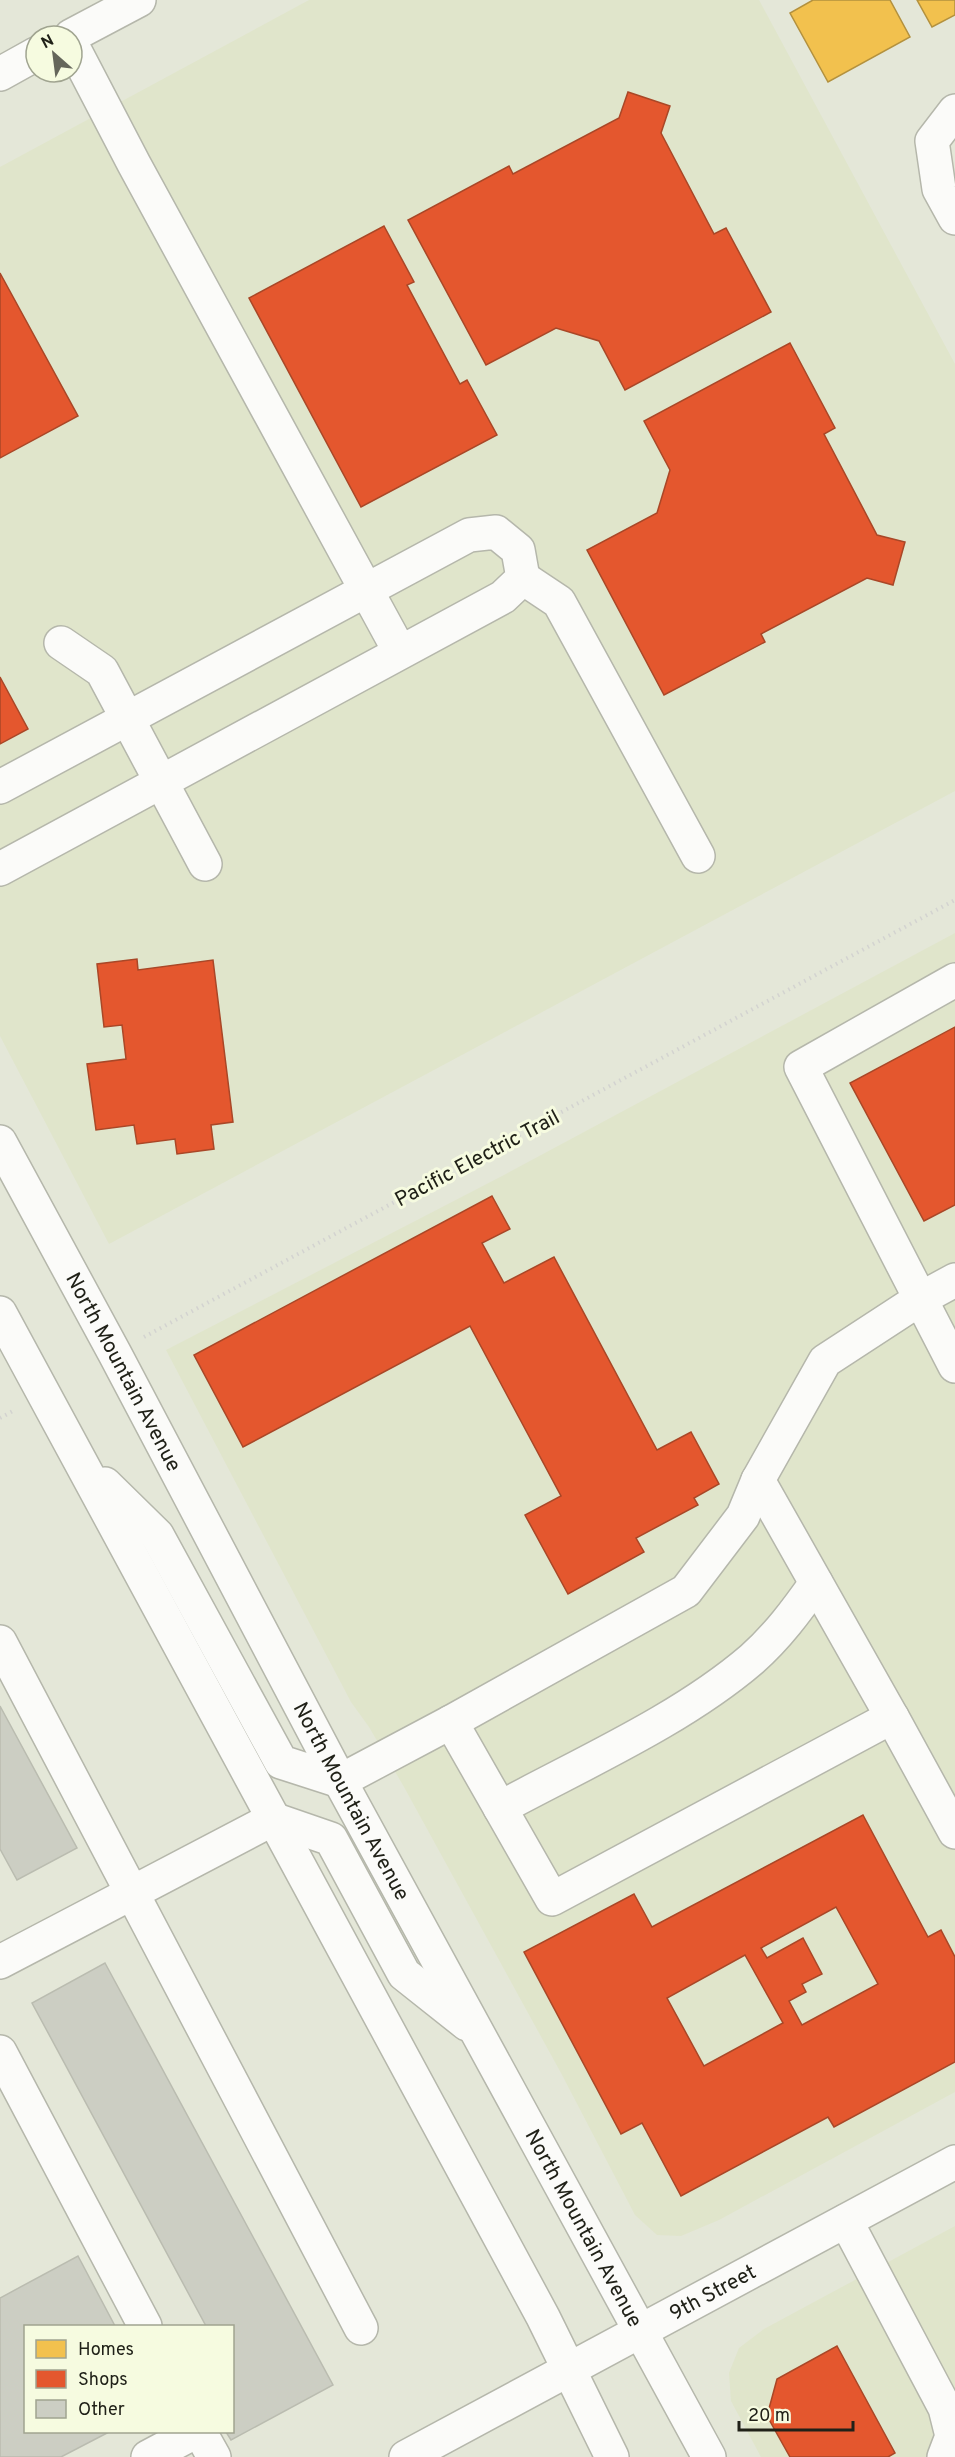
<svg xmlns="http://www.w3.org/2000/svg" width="955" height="2457" font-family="Overpass,sans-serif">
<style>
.built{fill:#e0e5cb}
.homes{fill:#f2c14e;stroke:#b3913e;stroke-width:1.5}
.shops{fill:#e4572e;stroke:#a94727;stroke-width:1.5;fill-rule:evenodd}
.building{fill:#cccec3;stroke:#babcb0;stroke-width:1.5}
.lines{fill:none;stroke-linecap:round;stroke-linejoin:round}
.minor-casing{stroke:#b5b7ab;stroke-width:36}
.major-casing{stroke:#b5b7ab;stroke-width:36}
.path{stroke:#d3d3d0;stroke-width:4;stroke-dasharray:1.5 4.5;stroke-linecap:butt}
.minor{stroke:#fbfbf9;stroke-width:33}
.major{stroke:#fbfbf9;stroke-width:33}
.labels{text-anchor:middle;stroke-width:6;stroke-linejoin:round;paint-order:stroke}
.street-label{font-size:21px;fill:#202118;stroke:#f6fbe0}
</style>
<rect width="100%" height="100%" fill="#e4e7d8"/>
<g class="built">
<polygon points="309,0 759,0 955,364 955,791 109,1244 0,1036 0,167"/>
<polygon points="955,933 955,2092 719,2220 681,2236 657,2235 635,2215 561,2073 404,1787 369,1727 351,1702 166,1350 504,1175"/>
<polygon points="955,2226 955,2457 761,2457 731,2401 729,2373 739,2348 764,2329"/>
</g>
<g class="homes">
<polygon points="813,0 890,0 910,37 828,82 790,13"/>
<polygon points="917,0 955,0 955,15 932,27"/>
</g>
<g class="shops">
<polygon points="628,92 670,106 661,133 714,234 726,228 771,312 625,390 599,341 556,328 486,365 408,220 509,166 513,174 619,118"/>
<polygon points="384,226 414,282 407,285 460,384 467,380 497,435 361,507 249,298"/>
<polygon points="0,273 78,416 0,458"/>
<polygon points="790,343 835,428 824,434 877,535 905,542 893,585 867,578 761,634 765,642 664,695 587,550 657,513 670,470 644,421"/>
<polygon points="0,677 28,729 0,744"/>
<polygon points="137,959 138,970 213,960 233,1122 211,1125 214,1149 177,1154 175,1139 137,1144 134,1125 96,1130 87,1064 126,1059 122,1025 104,1027 97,964"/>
<polygon points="955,1027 955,1205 924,1221 850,1083"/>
<polygon points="492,1196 510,1229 482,1243 504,1283 554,1257 657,1450 691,1432 719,1484 694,1498 698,1505 636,1538 644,1552 568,1594 525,1515 561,1496 470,1326 243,1447 194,1355"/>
<path d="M863,1815l65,122 13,-7 14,27v105l-121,65 -6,-10 -147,79 -39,-73 -21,11 -97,-182 110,-58 18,33zM836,1907l42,77 -76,41 -13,-24 17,-9 -4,-8 20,-10 -19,-36 -36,20 -6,-10zM745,1955l38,68 -79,43 -37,-68z"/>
<polygon points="837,2346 895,2453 888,2457 790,2457 767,2416 777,2379"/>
</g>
<g class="building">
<polygon points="0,1706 77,1848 17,1880 0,1849"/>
<polygon points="105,1963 333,2385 231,2440 226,2432 232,2432 232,2326 206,2326 32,2003"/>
<polygon points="78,2256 115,2326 26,2326 26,2432 109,2432 61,2457 0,2457 0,2298"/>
</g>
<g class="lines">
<g class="minor-casing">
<g id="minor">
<polyline points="72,45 134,164 400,652"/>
<polyline points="955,111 932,141 939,189 955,218"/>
<polyline points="523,578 559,602 698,856"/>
<polyline points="61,643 102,671 205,864"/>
<polyline points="0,787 469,535 496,532 518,550 523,578 503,597 0,869"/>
<polyline points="955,980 801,1067 955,1366"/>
<polyline points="758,1480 892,1717"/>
<polyline points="0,1642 361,2328"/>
<polyline points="451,1722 552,1899 892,1717 955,1832"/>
<polyline points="340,1781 451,1722 686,1591 743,1516 758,1480 825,1361 920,1299 955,1280"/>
<path d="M500,1808c83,-45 181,-88 252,-149 25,-22 45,-49 64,-76"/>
<polyline points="0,1962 273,1819"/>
<polyline points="0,2052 145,2326"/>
<polyline points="846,2221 945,2408 952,2436 944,2457"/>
<polyline points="200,2432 214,2457"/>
<polyline points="148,2457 195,2432"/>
<path id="s1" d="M406,2457l549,-295"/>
</g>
</g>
<g class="major-casing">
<g id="major">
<polyline points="71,36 139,0"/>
<polyline points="0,74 36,54"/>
<path id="s2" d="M0,1142l115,212 225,427 369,676"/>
<polyline points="0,1313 543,2317 612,2457"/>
<polyline points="105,1484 157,1535 281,1762 340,1781"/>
<polyline points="273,1819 331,1839 404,1974 467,2024"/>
</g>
</g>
<g class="path">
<polyline points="144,1337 955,900"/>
<polyline points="0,1418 13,1411"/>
</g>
<use href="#minor" class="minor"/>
<use href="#major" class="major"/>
</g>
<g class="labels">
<g class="street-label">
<text transform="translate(477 1158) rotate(-28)" y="7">Pacific Electric Trail</text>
<text dy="7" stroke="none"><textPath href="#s2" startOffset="261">North Mountain Avenue</textPath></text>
<text dy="7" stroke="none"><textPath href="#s2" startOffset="747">North Mountain Avenue</textPath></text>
<text dy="7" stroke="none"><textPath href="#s2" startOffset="1233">North Mountain Avenue</textPath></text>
<text dy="7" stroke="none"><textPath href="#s1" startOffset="348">9th Street</textPath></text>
</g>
</g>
<rect x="24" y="2325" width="210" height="108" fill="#f6fbe0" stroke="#a0a490" stroke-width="1.5"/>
<rect x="36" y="2340" width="30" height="18" fill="#f2c14e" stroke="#a0a490" stroke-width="1.5"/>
<text x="78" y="2355" font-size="18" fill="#202118">Homes</text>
<rect x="36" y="2370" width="30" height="18" fill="#e4572e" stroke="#a0a490" stroke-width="1.5"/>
<text x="78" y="2385" font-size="18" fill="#202118">Shops</text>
<rect x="36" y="2400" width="30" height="18" fill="#cccec3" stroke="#a0a490" stroke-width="1.5"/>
<text x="78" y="2415" font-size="18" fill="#202118">Other</text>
<g transform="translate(54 54) rotate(332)"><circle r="28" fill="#f6fbe0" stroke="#a0a490" stroke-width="1.5"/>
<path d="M0-4.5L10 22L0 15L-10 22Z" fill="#65665b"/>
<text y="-9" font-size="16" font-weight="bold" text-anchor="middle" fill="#202118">N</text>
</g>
<path d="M739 2421v9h114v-9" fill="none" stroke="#202118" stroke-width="3"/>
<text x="748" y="2421" font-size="18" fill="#202118" stroke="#f6fbe0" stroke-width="4.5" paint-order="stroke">20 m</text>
</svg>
